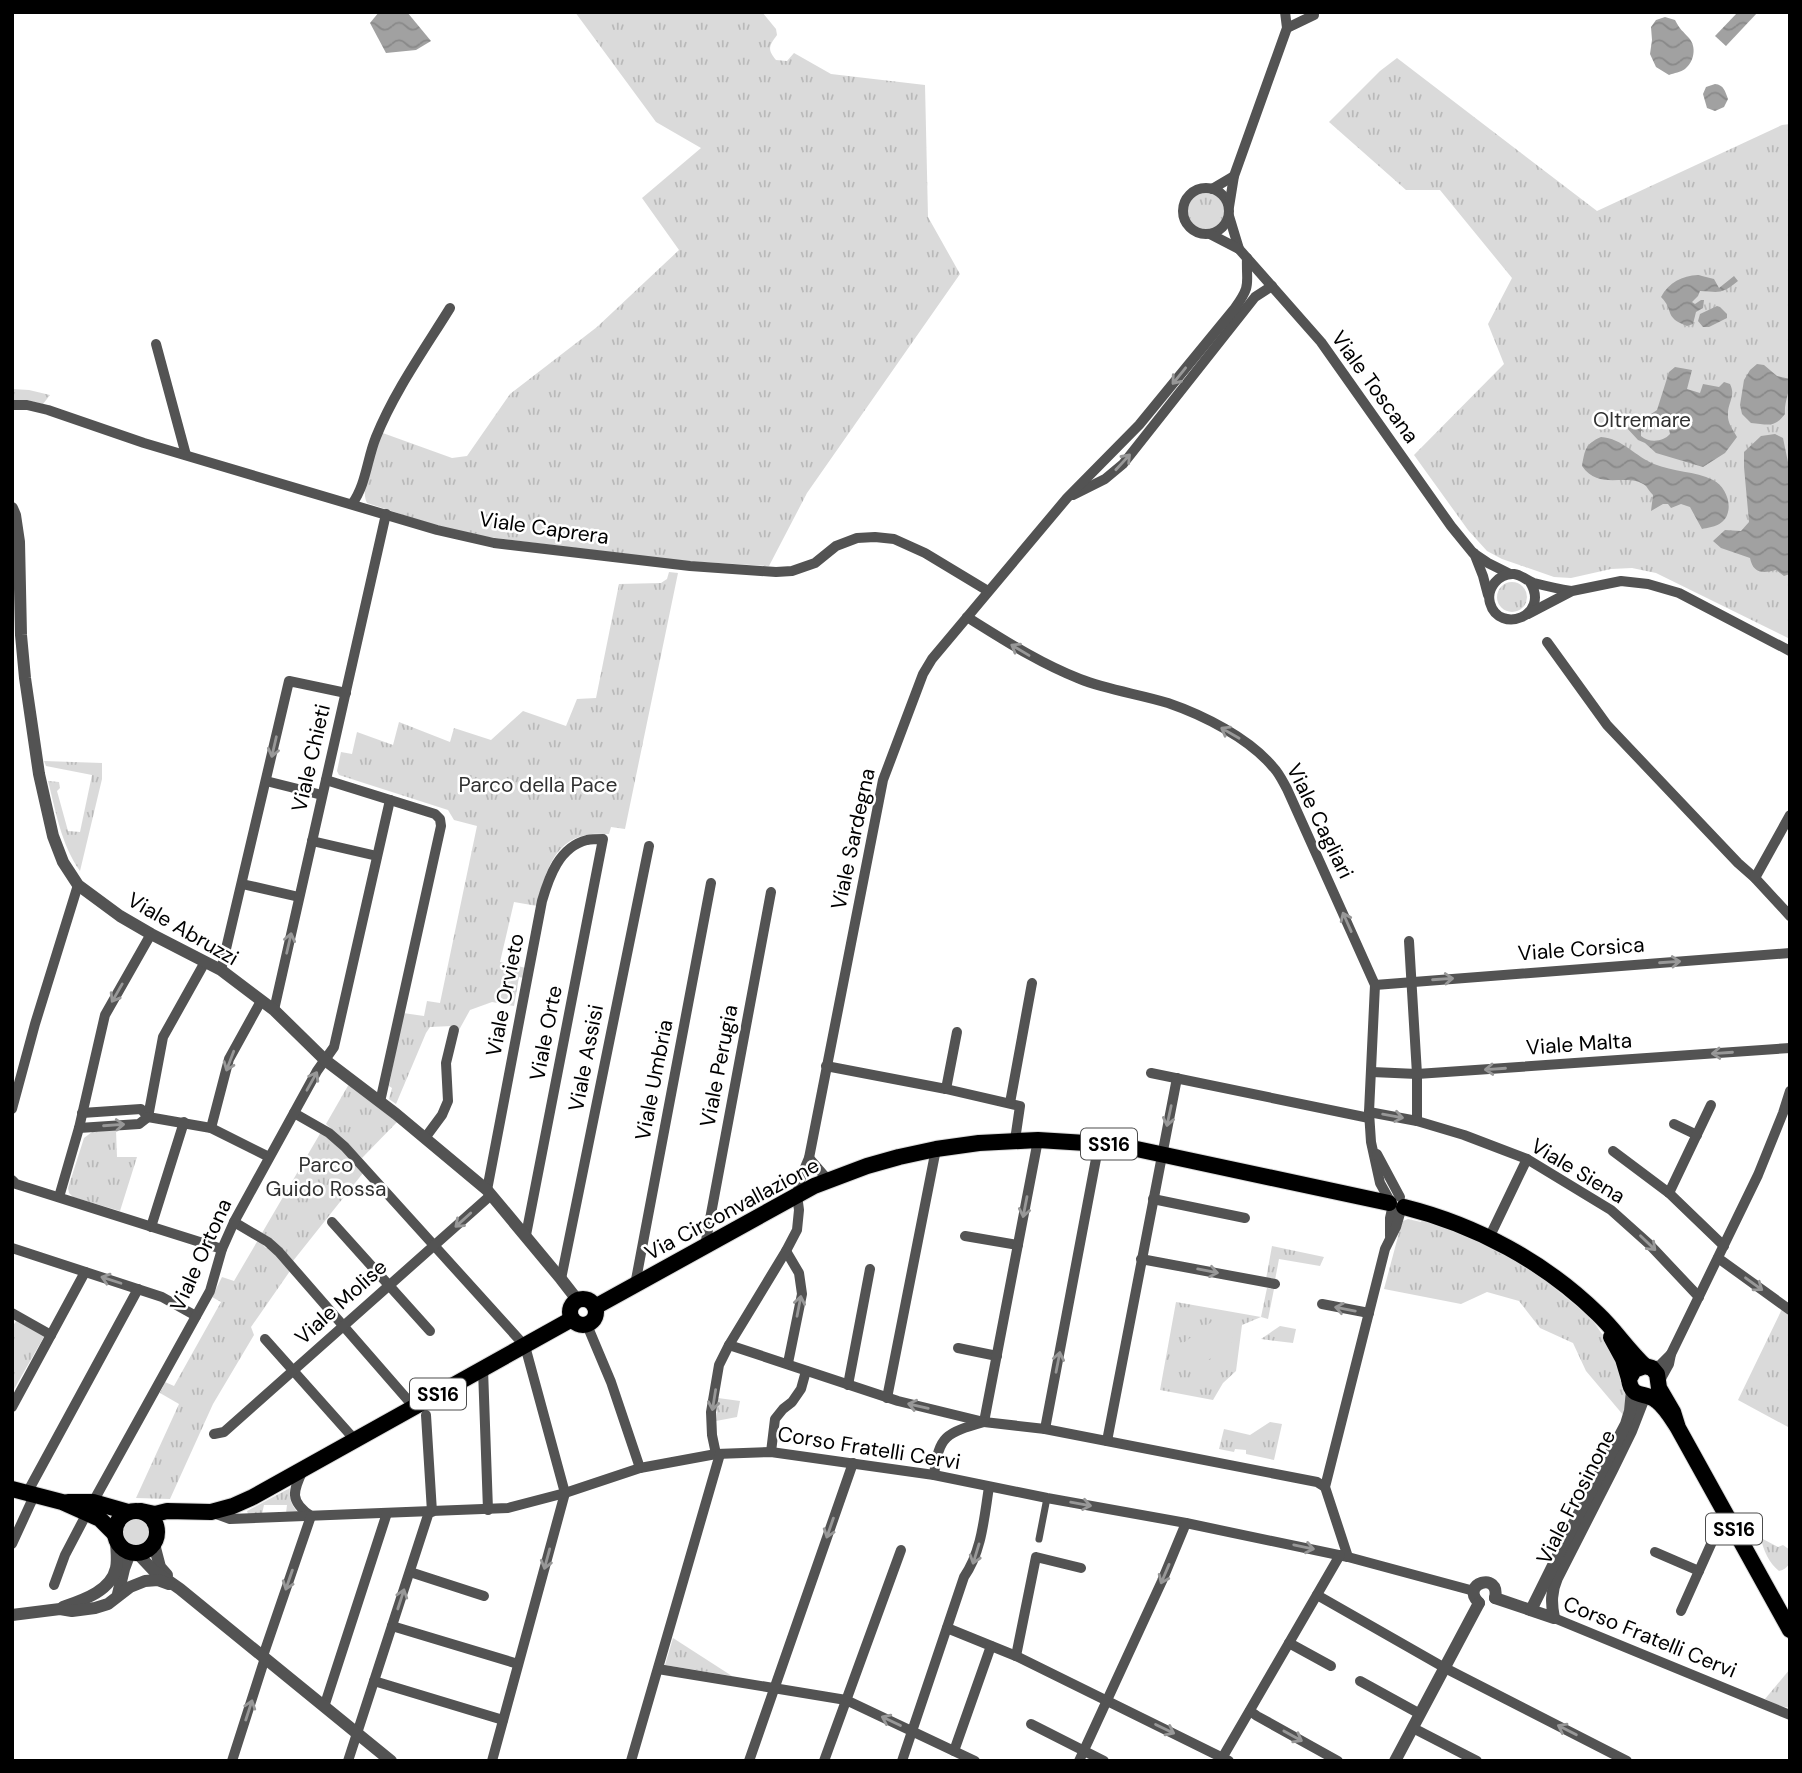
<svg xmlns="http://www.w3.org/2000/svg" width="1802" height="1773" font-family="'DM Sans',sans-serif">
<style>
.grass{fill:url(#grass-tufts)}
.pitch{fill:#dadada}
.water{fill:url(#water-waves);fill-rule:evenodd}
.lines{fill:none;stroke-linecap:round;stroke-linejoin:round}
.primary-casing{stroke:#dbdbdb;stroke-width:18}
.pedestrian{stroke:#535353;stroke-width:7}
.minor{stroke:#535353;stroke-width:10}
.tertiary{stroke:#535353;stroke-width:12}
.primary{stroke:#000;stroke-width:16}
.oneway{stroke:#989898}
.labels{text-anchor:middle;stroke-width:5;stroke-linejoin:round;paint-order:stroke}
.shield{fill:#fff;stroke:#4c4c4c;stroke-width:2}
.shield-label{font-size:19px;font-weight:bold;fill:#000}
.street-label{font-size:21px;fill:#000;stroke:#fff}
.park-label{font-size:21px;fill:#313131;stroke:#fff}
</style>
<defs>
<pattern id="grass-tufts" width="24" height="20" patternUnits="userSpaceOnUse" patternTransform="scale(1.75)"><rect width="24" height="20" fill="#dadada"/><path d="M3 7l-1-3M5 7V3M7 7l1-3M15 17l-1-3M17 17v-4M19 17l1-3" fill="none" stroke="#b9b9b9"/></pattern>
<pattern id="water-waves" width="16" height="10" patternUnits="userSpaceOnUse" patternTransform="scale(1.75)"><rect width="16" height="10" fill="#a1a1a1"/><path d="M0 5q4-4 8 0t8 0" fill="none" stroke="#898989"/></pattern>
</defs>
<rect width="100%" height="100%" fill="#fff"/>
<g class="grass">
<path d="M575,12h187l14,17 1,6c-8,11 -10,14 -1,25l11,1 7,-8 37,21 94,11 3,132 32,57 -153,219 -38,73 -100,-6 -197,-25 -26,-6 -79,-26c-8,-14 8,-55 13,-71l72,26 15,-2 43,-62 87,-67 82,-77 -37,-52 59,-50 -45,-26z"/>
<polygon points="1397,58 1597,211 1782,125 1790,124 1790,639 1656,573 1632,568 1611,569 1571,578 1554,577 1502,559 1487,551 1468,530 1414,455 1504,364 1488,324 1512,278 1440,190 1406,190 1329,122 1380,71"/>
<circle cx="1206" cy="211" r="19"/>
<polygon points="12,389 29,390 50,395 43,404 27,400 12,401"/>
<path d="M669,572l9,1 -53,256 -14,-2 -2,7c-7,0 -16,-1 -23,1 -34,6 -42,43 -49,71l-23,-4 -14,60 26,6 -2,10 -5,-1 -5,29 -22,-4 -22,8 -11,20 -7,-4 -22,1 -4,6 -30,71 -7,-5 3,-11 -3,-2 14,-73 21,3 3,-15 13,2 37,-177 -23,-6 -6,-10 -109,-35 -2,-4 4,-19 11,2 5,-22 36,13 6,-23 51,20 4,-14 37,12 32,-29 43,15 11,-27 19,-1 23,-114 42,-1 6,-4z"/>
<circle cx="1512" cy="597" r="15"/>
<path d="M44,761l58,2v16l-22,92c-19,-27 -24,-59 -32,-90l11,1 1,6 -3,3 11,40 12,1 12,-57 -46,-9z"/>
<polygon points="349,1084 398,1121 362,1158 326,1124"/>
<polygon points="116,1130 117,1157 137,1157 120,1211 73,1197 69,1193 68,1188 84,1138 92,1132"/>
<polygon points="321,1132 331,1138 363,1173 293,1261 275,1245 274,1240 262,1233"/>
<polygon points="1408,1219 1421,1222 1423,1219 1446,1227 1490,1246 1530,1268 1591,1318 1622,1363 1624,1373 1622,1387 1627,1398 1624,1416 1586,1371 1573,1343 1540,1328 1519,1301 1487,1292 1461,1304 1384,1289 1400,1229 1403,1221"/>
<polygon points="258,1240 266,1248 271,1248 290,1271 251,1327 254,1335 213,1404 170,1499 136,1498 179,1404 160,1393 165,1382 174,1386 221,1302 212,1297 222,1277 234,1281"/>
<polygon points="1272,1246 1324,1257 1320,1266 1279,1259 1275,1280 1266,1279"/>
<polygon points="1267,1288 1274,1289 1268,1319 1261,1317 1242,1325 1236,1371 1223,1383 1213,1400 1160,1390 1176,1302 1261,1317"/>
<polygon points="1782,1309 1790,1315 1790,1401 1788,1406 1790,1407 1788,1427 1738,1400"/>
<polygon points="17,1320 45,1335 13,1391 12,1327"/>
<polygon points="1280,1326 1296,1329 1293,1343 1261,1339"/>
<polygon points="718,1398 740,1401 737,1417 716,1421"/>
<polygon points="1270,1422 1282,1424 1274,1460 1246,1454 1246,1450 1235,1449 1234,1452 1219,1449 1224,1429 1250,1435"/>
<path d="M290,1488c-1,10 1,18 9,25h-13l1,-8h-23l-2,9h-14l-1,-3z"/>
<circle cx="136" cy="1532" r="13"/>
<path d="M1761,1538l17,9 5,-2 7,5c0,10 1,18 -11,21 -10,-8 -16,-21 -18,-33z"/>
<polygon points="673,1638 732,1676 665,1665"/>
<polygon points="1790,1669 1790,1708 1780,1706 1765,1699"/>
</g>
<polygon class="pitch" points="1218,1317 1235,1340 1191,1373 1174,1350"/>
<g class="water">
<polygon points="379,12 407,12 431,41 416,50 386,53 370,23"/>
<polygon points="1738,12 1758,12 1726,46 1715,36"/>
<path d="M1665,17l10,3c5,10 8,11 14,18 8,9 5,24 -4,31 -4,3 -11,4 -16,6l-13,-8 -6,-13 2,-14 -1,-13 5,-7z"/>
<path d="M1715,84c9,1 10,7 13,15l-4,8 -9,4 -8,-3 -4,-14 3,-7z"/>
<path d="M1698,275l16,4 5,9 15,-12 4,5c-17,14 -19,11 -38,10l-2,5 -6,6 3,2 6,-4h3l-1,8 -7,4 -3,12 -6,2c-24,-9 -12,-15 -26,-29 8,-15 21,-21 37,-22z"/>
<polygon points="1717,306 1720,307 1727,314 1727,318 1709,327 1703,327 1698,321 1700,314"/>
<path d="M1757,364l7,1 13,11 13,3c0,13 -6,23 -5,35 -11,15 -18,10 -34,9l-9,-9 -2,-9 4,-25 6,-10z"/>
<path d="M1675,367l17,3 -5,19 13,4 3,-9 16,3 5,-5 6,2c6,12 -2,18 -2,30 -1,8 5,16 9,23l-12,16 -22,14 -47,-14 -11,-10 -7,-3 -12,-13 7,1 1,-8 14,-4 9,-6 12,-38zM1652,426h14l3,3 1,5c-7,8 -21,9 -29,2v-5z"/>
<path d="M1775,434l8,4 7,34v102l-6,2 -8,-6c-14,4 -23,3 -26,-12l-29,-10 -8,-7 12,-11 16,1 8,-9 -5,-55v-15l17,-16z"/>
<path d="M1601,437c21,1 35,20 53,27 19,8 41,7 59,16 11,5 18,21 15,32 -3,13 -15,15 -26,17l-12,-22 -9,-3 -10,4 -3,-4h-5l-12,7 2,-16c-3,-3 -5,-6 -7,-9 -18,-15 -46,6 -64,-20 3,-16 3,-22 19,-29z"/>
</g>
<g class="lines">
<g class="primary-casing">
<g id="primary">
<path d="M1404,1207c72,18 141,55 194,107 17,16 30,36 47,52"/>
<circle cx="583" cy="1312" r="13"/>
<polyline points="595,1307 814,1186 867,1166 899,1157 936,1149 979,1143 1038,1140 1118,1145 1389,1203"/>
<polyline points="1611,1337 1623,1359 1629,1379"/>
<path d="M1678,1428l-5,-16 -14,-24 -2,-14 -5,-6 -7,-2 -11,4 -5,9c2,21 17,12 28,22 9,7 15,18 21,27l112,202"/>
<polyline points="12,1489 62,1502 100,1519 114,1533"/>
<polyline points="68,1502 93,1502 128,1512"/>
<circle cx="136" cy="1532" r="21"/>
<polyline points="141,1511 155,1514 167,1511 211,1512 233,1506 253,1497 572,1319"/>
</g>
</g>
<polyline class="pedestrian" points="1039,1539 1047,1498"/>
<g class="minor">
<polyline points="1287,28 1314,15"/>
<circle cx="1206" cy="211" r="23"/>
<polyline points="1212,189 1234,176"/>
<polyline points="1229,207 1234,176 1287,28 1285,12"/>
<polyline points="1229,216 1239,249"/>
<polyline points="1210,234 1239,249 1321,342 1451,526 1473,553 1488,563 1510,574"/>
<polyline points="156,344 186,455"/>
<polyline points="12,405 27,405 48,410 144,443 437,530 494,543 690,566 776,572 792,571 815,563 836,546 857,538 875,537 894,539 925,553 988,591"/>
<polyline points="1073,495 1105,479 1123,464 1255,297 1272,286"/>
<path d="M352,504c14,-19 15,-45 24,-67 18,-45 48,-87 74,-129"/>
<polyline points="1474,553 1483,576 1488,595"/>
<path d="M1530,582c21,34 -31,53 -40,21 -4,-15 9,-30 24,-29 8,1 13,7 20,9 12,3 25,6 37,8"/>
<polyline points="1528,614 1572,591 1621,581 1648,584 1679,593 1790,651"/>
<path d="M967,617c37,23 72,46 113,62 28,11 59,15 88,24 35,12 81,35 105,64 6,6 10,15 14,22l88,196 -6,127 2,30 9,41 10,18"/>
<polyline points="1547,642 1607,725 1738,863 1755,878 1790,916"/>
<polyline points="326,780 435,814 440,819 441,826 380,1102"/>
<polyline points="266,781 322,795"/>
<polyline points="312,841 377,856"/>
<polyline points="1755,878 1790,815"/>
<polyline points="242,884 299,897"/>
<polyline points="1409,941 1417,1074 1417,1121"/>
<polyline points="221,970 289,681 346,693"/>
<polyline points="1375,985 1790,953"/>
<polyline points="274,1010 386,514"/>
<polyline points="826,1066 946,1089 1020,1106 1015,1140"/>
<polyline points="1372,1072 1417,1074 1790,1048"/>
<polyline points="1151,1073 1369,1118"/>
<polyline points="946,1089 957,1032"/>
<polyline points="1010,1103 1032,983"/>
<polyline points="12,1109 35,1024 78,885"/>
<polyline points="1369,1112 1417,1121 1464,1135 1527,1159 1611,1210 1649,1244 1699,1297"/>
<polyline points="82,1113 141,1109 148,1117 211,1128 269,1157"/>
<polyline points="294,1113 329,1133 345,1147 525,1346 565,1493 492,1761"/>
<polyline points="148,1117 163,1037 205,962"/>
<polyline points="1674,1124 1697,1135"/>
<polyline points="79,1128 139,1124 148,1117"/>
<polyline points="211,1128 229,1059 261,1001"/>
<polyline points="425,1138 442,1115 448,1101 446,1063 454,1030"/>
<polyline points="1613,1151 1669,1193 1724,1246"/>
<polyline points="1377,1154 1400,1197"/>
<polyline points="809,1158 828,1180"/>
<polyline points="12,1180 16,1184 222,1249"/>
<path d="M487,1190l55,-289c7,-24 17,-54 45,-61 5,-1 11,-1 16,-1l-77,396"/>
<polyline points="1669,1193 1711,1105"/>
<polyline points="59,1197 79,1128 105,1015 151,934"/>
<polyline points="1153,1199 1245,1218"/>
<polyline points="234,1222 268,1242 279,1252 414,1407"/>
<polyline points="332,1222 430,1331"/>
<polyline points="151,1227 184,1122"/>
<polyline points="965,1236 1018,1245"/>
<polyline points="1390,1236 1390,1218 1392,1209"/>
<polyline points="1489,1238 1527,1159"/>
<polyline points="705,1246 771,892"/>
<polyline points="12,1248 162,1297 196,1316"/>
<polyline points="786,1251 799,1273 802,1294 788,1363"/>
<polyline points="1718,1258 1790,1310"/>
<polyline points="1141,1259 1275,1284"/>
<polyline points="561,1279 649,846"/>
<polyline points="635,1285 711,883"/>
<polyline points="1322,1304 1369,1313"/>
<polyline points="12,1313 51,1335"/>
<polyline points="587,1325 611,1382 640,1468"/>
<polyline points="265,1339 355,1440"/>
<polyline points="729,1345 898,1401 984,1422 1045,1429 1317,1482 1325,1487"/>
<polyline points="958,1348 997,1356"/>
<polyline points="1671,1354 1758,1175 1783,1113 1790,1091"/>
<polyline points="1652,1368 1660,1365 1671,1354 1669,1364 1659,1382"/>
<polyline points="483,1369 488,1510"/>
<polyline points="848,1385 870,1269"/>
<polyline points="887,1398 936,1149"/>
<polyline points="12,1407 85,1272"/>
<polyline points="426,1415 432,1512"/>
<polyline points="984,1422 1038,1140"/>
<polyline points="1045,1429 1099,1143"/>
<polyline points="214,1434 224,1432 491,1195"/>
<polyline points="1107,1441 1177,1078"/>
<polyline points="771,1452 775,1419 783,1409 792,1402 801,1389 806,1371"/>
<path d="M716,1454l-4,-19 -1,-23 8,-47 10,-20 57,-94 11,-21 2,-20 -2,-15 4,-18 8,-19 74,-378 40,-106 9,-15 135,-161 72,-73 96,-117c17,-24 11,-23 12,-50"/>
<path d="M303,1470c-10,21 -14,31 8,46"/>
<path d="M934,1475c5,-40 12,-42 50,-53"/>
<polyline points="27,1493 138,1289"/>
<polyline points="93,1502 210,1291 222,1249 234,1222 317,1071 334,1047 390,800"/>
<polyline points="211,1512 230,1519 508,1508 565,1493 640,1468 716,1454 771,1452 934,1475 1047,1498 1186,1523 1348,1557 1474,1591"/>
<polyline points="12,1544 34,1496"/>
<polyline points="1655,1552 1699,1571"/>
<polyline points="1348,1557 1325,1487 1385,1249 1396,1227 1401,1210"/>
<polyline points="410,1572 484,1596"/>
<polyline points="54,1585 65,1555 87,1513"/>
<polyline points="1317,1595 1445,1668 1627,1761"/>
<polyline points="1681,1611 1725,1513"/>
<polyline points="1554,1618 1790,1715"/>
<polyline points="392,1626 518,1664"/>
<polyline points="947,1628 1016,1656 1229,1761"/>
<polyline points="1289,1643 1331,1666"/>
<polyline points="263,1656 311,1516"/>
<polyline points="1016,1656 1036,1557 1081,1568"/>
<polyline points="658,1669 846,1700 975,1761"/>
<polyline points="374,1681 503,1720"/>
<polyline points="1360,1681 1420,1714"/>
<polyline points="324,1707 387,1513"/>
<polyline points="1250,1711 1257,1716 1338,1761"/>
<polyline points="1031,1724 1104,1761"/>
<polyline points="1413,1728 1477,1761"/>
<polyline points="954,1751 991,1646"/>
<polyline points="1221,1760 1340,1555"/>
<polyline points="232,1761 265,1658"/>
<polyline points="348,1761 429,1512"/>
<polyline points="631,1761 720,1454"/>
<polyline points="749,1761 853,1463"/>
<polyline points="824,1761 901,1550"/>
<path d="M902,1761l62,-184c18,-26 20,-59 25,-90"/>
<polyline points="1079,1761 1162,1581 1186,1523"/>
</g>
<g class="tertiary">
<polyline points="12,508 15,515 19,542 21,635 25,678 39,774 53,836 63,862 78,885 120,916 151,934 221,970 274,1010 325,1060 396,1114 487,1190 561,1279 575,1297 576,1301"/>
<polyline points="154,1544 160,1567 167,1575"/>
<polyline points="137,1553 153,1570 180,1589 391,1761"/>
<polyline points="118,1594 124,1569 130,1553"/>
<path d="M1495,1598l59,20c-3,-15 -3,-26 3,-40l55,-108 19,-39 14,-36"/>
<path d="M1479,1603c-20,-20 22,-32 16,-5"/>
<path d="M63,1607c20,-7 48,-16 53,-39 2,-9 0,-19 0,-28"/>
<polyline points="1531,1610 1574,1523 1626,1424 1630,1411 1632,1390"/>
<polyline points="12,1615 60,1609 72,1611 95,1608 108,1604 130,1587 145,1581 158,1580 169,1584"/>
<polyline points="1395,1761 1479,1603"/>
</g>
<use href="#primary" class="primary"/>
</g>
<defs><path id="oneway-shaft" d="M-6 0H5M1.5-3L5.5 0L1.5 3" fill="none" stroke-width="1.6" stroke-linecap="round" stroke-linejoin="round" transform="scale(1.75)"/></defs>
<g class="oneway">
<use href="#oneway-shaft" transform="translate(1179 376) rotate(129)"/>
<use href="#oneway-shaft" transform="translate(1123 462) rotate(-47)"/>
<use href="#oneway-shaft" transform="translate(1020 650) rotate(-149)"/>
<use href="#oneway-shaft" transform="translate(1230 733) rotate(-150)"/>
<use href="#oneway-shaft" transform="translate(274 747) rotate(103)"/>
<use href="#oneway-shaft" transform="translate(1347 922) rotate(-114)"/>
<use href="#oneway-shaft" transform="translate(289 943) rotate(-77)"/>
<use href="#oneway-shaft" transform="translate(1670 962) rotate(-4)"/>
<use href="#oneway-shaft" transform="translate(1443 979) rotate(-4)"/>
<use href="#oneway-shaft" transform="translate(117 993) rotate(120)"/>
<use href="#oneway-shaft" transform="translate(1722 1053) rotate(176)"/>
<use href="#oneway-shaft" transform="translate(230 1061) rotate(111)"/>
<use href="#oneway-shaft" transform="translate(1495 1069) rotate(176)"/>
<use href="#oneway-shaft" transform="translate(312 1081) rotate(-61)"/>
<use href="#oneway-shaft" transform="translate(1169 1116) rotate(102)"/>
<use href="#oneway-shaft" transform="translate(1393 1116) rotate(10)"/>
<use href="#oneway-shaft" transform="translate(114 1125) rotate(-4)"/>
<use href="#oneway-shaft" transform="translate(1025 1207) rotate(101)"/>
<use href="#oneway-shaft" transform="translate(463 1220) rotate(138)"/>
<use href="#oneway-shaft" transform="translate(1648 1243) rotate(44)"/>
<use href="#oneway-shaft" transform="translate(1208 1271) rotate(11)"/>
<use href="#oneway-shaft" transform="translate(111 1280) rotate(-162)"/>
<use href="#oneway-shaft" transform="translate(1754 1284) rotate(36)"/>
<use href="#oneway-shaft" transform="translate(799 1306) rotate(-79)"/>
<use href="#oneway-shaft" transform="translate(1345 1309) rotate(-169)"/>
<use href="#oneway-shaft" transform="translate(1058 1362) rotate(-79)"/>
<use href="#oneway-shaft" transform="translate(714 1400) rotate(99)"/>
<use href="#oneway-shaft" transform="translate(918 1406) rotate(-167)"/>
<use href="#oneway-shaft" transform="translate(1081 1504) rotate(10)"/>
<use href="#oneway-shaft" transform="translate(830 1528) rotate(109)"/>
<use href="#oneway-shaft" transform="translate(1304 1547) rotate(12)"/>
<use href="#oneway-shaft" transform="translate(976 1554) rotate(107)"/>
<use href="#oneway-shaft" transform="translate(547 1559) rotate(105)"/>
<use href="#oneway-shaft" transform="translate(1165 1574) rotate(113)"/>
<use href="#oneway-shaft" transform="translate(289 1580) rotate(109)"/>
<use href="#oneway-shaft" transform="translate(401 1599) rotate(-72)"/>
<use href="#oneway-shaft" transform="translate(249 1710) rotate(-72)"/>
<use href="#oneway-shaft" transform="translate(891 1721) rotate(-155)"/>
<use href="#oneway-shaft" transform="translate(1165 1729) rotate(26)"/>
<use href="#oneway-shaft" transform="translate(1567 1730) rotate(-153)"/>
<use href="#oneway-shaft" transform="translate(1293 1736) rotate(29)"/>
</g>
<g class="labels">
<g class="shield">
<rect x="1081" y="1128.5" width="56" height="31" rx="5"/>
<rect x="410" y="1378.5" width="56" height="31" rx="5"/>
<rect x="1706" y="1513.5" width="56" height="31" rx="5"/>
</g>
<g class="shield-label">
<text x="1109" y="1151">SS16</text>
<text x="438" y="1401">SS16</text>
<text x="1734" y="1536">SS16</text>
</g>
<g class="street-label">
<text transform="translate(1375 387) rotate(54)" y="7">Viale Toscana</text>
<text transform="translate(544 528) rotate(8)" y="7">Viale Caprera</text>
<text transform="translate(311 758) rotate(-77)" y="7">Viale Chieti</text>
<text transform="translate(1320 821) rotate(64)" y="7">Viale Cagliari</text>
<text transform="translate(853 839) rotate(-78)" y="7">Viale Sardegna</text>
<text transform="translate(183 929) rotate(30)" y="7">Viale Abruzzi</text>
<text transform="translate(1581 949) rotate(-4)" y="7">Viale Corsica</text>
<text transform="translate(505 995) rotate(-79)" y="7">Viale Orvieto</text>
<text transform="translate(546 1033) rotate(-79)" y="7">Viale Orte</text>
<text transform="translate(1579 1044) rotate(-4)" y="7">Viale Malta</text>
<text transform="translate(586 1058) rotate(-79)" y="7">Viale Assisi</text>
<text transform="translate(719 1066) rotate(-79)" y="7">Viale Perugia</text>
<text transform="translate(654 1080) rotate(-79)" y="7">Viale Umbria</text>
<text transform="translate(1578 1171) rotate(31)" y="7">Viale Siena</text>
<text transform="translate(732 1209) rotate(-28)" y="7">Via Circonvallazione</text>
<text transform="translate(201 1255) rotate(-66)" y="7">Viale Ortona</text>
<text transform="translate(341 1302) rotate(-42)" y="7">Viale Molise</text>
<text transform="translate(869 1448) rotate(9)" y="7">Corso Fratelli Cervi</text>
<text transform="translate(1576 1497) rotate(-63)" y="7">Viale Frosinone</text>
<text transform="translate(1650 1637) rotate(22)" y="7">Corso Fratelli Cervi</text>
</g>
<g class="park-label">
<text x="1642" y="427">Oltremare</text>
<text x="538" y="792">Parco della Pace</text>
<text x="326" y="1172">Parco<tspan x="326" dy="24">Guido Rossa</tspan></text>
</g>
</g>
<rect width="1802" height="1773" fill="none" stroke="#000000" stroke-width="28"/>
</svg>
